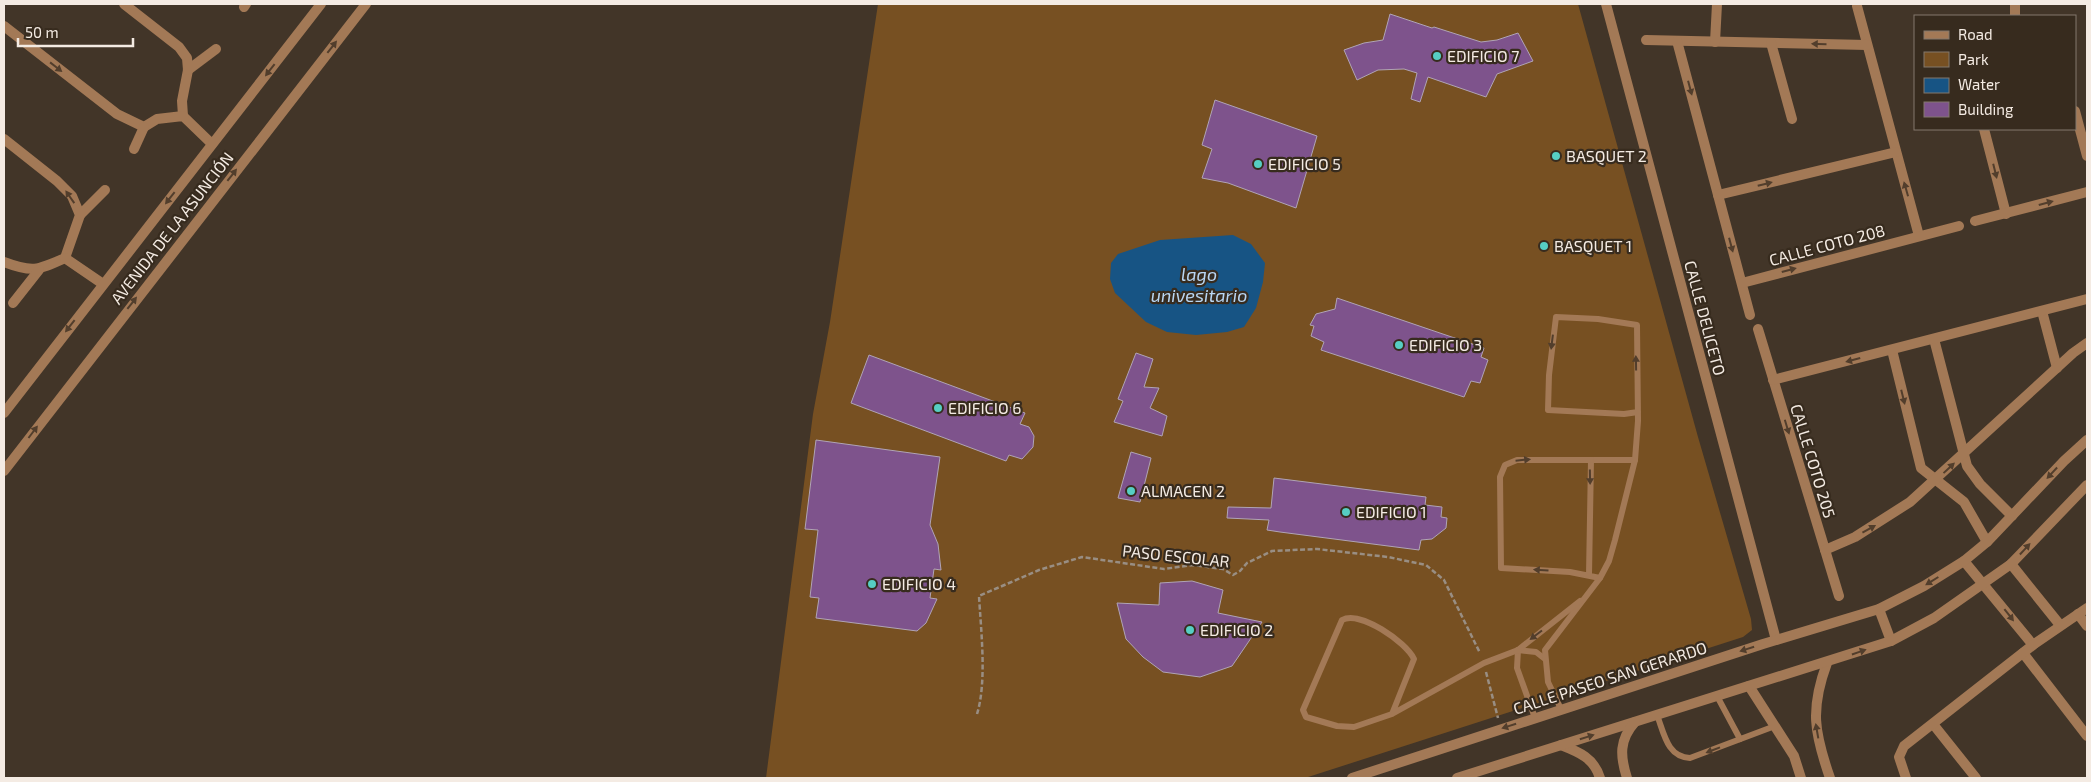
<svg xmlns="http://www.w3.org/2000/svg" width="2091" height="782" font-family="'Exo 2',sans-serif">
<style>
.green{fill:#775022}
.water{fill:#175484}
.building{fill:#7e538c;stroke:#b0a4b5}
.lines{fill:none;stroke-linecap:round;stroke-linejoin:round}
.path{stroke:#998e83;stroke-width:2.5;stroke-dasharray:5 2.5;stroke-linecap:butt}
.lane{stroke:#a37956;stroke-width:6}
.street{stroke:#a37956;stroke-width:10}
.oneway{fill:#523e2c}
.poi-dot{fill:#56cec3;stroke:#372b1e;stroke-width:2}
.labels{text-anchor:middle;stroke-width:4.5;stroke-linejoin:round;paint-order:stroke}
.poi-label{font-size:16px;fill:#f4ebe3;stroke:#372b1e;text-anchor:start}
.street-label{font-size:16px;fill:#f4ebe3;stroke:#372b1e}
.water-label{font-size:18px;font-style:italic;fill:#b8d6f3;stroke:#372b1e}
</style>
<rect width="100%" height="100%" fill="#423528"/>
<polygon class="green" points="878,4 1578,4 1698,437 1751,619 1752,630 1743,637 1305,778 766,778 813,414 830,322"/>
<polygon class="water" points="1233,235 1251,244 1265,263 1263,282 1256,308 1244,327 1227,332 1196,335 1167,332 1146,322 1115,293 1110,279 1111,263 1118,254 1160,240"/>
<g class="building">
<polygon points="1390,14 1432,28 1434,27 1481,42 1497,40 1518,33 1533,61 1497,74 1486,97 1428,77 1420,102 1411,99 1417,73 1404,69 1378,70 1357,80 1344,50 1364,43 1383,40"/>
<polygon points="1215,100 1317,136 1296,208 1228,183 1202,178 1212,149 1202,145"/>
<polygon points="1337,298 1484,348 1481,357 1488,360 1480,383 1471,381 1464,397 1321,350 1324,342 1311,336 1314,326 1310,325 1316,314 1335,309"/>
<polygon points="1136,353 1153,359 1144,387 1159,388 1150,408 1167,416 1162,436 1114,422 1123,401 1118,399"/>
<polygon points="869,355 1025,413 1020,424 1029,427 1034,436 1033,447 1022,459 1009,455 1006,461 851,403"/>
<polygon points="816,440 940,457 930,525 938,544 941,570 934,569 930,598 937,599 926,623 917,631 816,618 819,598 810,597 818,530 805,529"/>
<polygon points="1131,452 1151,458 1140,502 1118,498"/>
<polygon points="1274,478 1426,497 1425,505 1442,507 1441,517 1447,518 1446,528 1432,539 1421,540 1419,550 1280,532 1267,530 1269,520 1227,518 1228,507 1271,508"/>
<polygon points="1192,581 1223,590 1218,613 1262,622 1232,666 1200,677 1163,672 1143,657 1126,639 1117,603 1159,605 1160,583"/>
</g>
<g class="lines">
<g class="path">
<polyline points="1486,672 1498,718"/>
<path d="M977,714c10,-32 4,-83 2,-118l60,-26 43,-13 82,12 29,-4 30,4 10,6 7,-4 7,-8 25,-12 45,-2 71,8 38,8 18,15 36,73"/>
</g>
<g class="lane">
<polyline points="1591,460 1635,460"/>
<polyline points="1589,575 1591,460 1517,460 1505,465 1500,477 1501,568 1570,572 1600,578"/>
<polyline points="1518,650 1517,668 1535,718"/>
<polyline points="1518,650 1536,652 1545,659"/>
<polyline points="1717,696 1740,739"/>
<polyline points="1561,709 1548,682 1545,650 1600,578 1609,561 1615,540 1635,460 1638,421 1637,325 1598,319 1556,317 1549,375 1548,410 1624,414 1638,412"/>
<path d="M1392,714l22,-55c-8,-17 -54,-49 -72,-39l-39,90 3,7 31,9 17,1 38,-13 92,-51 34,-13 62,-49"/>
<path d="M1657,715c7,18 10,42 33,43l85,-32"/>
</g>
<g class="street">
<polyline points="124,4 179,47 187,58 188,70 182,101 183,116"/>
<polyline points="1606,4 1776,640"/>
<polyline points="1857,6 1919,236"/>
<polyline points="244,7 246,4"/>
<polyline points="2015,16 2015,4"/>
<polyline points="4,26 117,114 144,127 157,119 183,116 212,144"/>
<polyline points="1646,40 1867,45"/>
<polyline points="1677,41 1750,315"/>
<polyline points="1715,42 1717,4"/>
<polyline points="1771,43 1792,119"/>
<polyline points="188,70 216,49"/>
<polyline points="2075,111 2087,156"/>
<polyline points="1984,129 2006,214"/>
<path d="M4,139l53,42 15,15 8,19 -15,43c-27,12 -32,15 -61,4"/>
<polyline points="134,149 144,127"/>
<polyline points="1718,195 1896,152"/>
<polyline points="80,215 105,190"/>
<polyline points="1975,221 2087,192"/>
<polyline points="65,258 103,284"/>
<polyline points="1742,283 1959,226"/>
<polyline points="13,303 39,270"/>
<polyline points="2042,311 2057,368"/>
<polyline points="1758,329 1839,596"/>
<polyline points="1934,339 1967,466 1980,484 2012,516"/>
<polyline points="1892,350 1921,468 1964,502 1987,542"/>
<polyline points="1773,380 2087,299"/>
<polyline points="4,413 321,4"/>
<polyline points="4,471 366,4"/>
<polyline points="1825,550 1855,537 1910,502 2073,353 2087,343"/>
<polyline points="1964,561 2033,645"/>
<polyline points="2011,564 2060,625"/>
<polyline points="1879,609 1891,641"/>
<polyline points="2078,614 2087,626"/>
<polyline points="2023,653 2087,736"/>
<path d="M1827,663c-17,46 -13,69 3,115"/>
<polyline points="1749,686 1794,756 1801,778"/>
<polyline points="1933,724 1976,778"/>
<path d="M1561,745c18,7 33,13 39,33"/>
<polyline points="1352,778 1763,644 1879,609 1924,586 1964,561 1987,542 2064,461 2087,440"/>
<polyline points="1457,778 1891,641 1934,618 2011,564 2087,485"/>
<path d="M1627,778c-7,-22 -8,-38 8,-56"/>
<polyline points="1906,778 1899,757 1904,746 2033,645 2087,608"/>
</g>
</g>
<defs><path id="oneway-solid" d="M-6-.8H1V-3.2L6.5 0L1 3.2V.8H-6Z" transform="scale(1.25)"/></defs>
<g class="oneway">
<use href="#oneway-solid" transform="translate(1819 44) rotate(-179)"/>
<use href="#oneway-solid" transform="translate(332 47) rotate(-52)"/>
<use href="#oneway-solid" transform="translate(56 67) rotate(38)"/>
<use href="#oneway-solid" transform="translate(270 70) rotate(128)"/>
<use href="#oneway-solid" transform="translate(1690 88) rotate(75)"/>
<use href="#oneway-solid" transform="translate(1995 171) rotate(76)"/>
<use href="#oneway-solid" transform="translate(232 175) rotate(-52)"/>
<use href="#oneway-solid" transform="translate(1765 184) rotate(-14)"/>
<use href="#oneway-solid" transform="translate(1906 189) rotate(-106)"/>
<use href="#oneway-solid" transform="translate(70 197) rotate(-125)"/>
<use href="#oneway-solid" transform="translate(170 198) rotate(128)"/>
<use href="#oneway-solid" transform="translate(2046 203) rotate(-15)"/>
<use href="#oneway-solid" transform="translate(1731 245) rotate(75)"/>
<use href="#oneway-solid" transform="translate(1789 270) rotate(-15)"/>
<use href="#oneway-solid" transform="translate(132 303) rotate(-52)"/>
<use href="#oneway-solid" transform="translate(70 326) rotate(128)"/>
<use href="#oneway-solid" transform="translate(1552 342) rotate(97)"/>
<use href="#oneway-solid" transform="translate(1853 360) rotate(165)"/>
<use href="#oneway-solid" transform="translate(1636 363) rotate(-91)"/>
<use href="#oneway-solid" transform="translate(1903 397) rotate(76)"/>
<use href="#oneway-solid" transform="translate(1787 427) rotate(73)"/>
<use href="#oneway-solid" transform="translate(33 432) rotate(-53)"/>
<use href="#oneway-solid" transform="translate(1523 460) rotate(-6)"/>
<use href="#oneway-solid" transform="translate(1949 468) rotate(-43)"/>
<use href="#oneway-solid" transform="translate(2052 473) rotate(133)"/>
<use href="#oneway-solid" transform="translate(1590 477) rotate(89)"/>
<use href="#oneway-solid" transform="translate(1869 529) rotate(-29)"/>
<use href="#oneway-solid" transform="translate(2025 549) rotate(-47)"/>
<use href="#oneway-solid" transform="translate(1541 570) rotate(-176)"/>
<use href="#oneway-solid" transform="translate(1932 581) rotate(148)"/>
<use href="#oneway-solid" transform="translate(2009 615) rotate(52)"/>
<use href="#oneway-solid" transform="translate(1536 635) rotate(143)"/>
<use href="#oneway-solid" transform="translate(1747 649) rotate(162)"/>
<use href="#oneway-solid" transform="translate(1859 652) rotate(-19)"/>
<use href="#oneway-solid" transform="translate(1509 726) rotate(162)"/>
<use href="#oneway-solid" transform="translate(1817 731) rotate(-100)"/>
<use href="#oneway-solid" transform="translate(1587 737) rotate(-17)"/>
<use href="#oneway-solid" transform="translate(1713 750) rotate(159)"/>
</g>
<g class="poi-dot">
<circle cx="1437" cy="56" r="5"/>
<circle cx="1556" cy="156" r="5"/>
<circle cx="1258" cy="164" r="5"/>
<circle cx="1544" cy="246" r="5"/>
<circle cx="1399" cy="345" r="5"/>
<circle cx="938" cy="408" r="5"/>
<circle cx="1131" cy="491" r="5"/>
<circle cx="1346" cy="512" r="5"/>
<circle cx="872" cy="584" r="5"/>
<circle cx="1190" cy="630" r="5"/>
</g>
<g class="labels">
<g class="poi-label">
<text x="1447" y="62">EDIFICIO 7</text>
<text x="1566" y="162">BASQUET 2</text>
<text x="1268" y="170">EDIFICIO 5</text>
<text x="1554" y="252">BASQUET 1</text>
<text x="1409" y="351">EDIFICIO 3</text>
<text x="948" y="414">EDIFICIO 6</text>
<text x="1141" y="497">ALMACEN 2</text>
<text x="1356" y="518">EDIFICIO 1</text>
<text x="882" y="590">EDIFICIO 4</text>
<text x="1200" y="636">EDIFICIO 2</text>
</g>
<g class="street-label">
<text transform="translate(172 228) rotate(-52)" y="6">AVENIDA DE LA ASUNCIÓN</text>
<text transform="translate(1827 245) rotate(-15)" y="6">CALLE COTO 208</text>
<text transform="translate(1705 318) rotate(75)" y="6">CALLE DELICETO</text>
<text transform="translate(1813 461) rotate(73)" y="6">CALLE COTO 205</text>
<text transform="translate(1176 556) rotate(6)" y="6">PASO ESCOLAR</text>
<text transform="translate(1610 678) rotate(-18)" y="6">CALLE PASEO SAN GERARDO</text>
</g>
<g class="water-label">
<text x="1199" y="281">lago<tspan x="1199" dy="21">univesitario</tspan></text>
</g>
</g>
<rect width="2091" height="782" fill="none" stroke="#f4ebe3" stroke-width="10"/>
<rect x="1914" y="15" width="162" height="115" fill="#372b1e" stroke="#83786d"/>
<rect x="1924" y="31" width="25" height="8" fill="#a37956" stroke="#83786d"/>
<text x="1958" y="40" font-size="15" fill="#f4ebe3">Road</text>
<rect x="1924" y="52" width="25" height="15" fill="#775022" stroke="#83786d"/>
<text x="1958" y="65" font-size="15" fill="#f4ebe3">Park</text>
<rect x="1924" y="78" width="25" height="15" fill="#175484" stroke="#83786d"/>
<text x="1958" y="90" font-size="15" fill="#f4ebe3">Water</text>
<rect x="1924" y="102" width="25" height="15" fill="#7e538c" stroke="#83786d"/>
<text x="1958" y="115" font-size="15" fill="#f4ebe3">Building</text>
<path d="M18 38v8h115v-8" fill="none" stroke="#f4ebe3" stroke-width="2.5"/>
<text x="25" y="38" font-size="15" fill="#f4ebe3" stroke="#372b1e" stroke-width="4" paint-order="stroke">50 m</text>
</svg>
